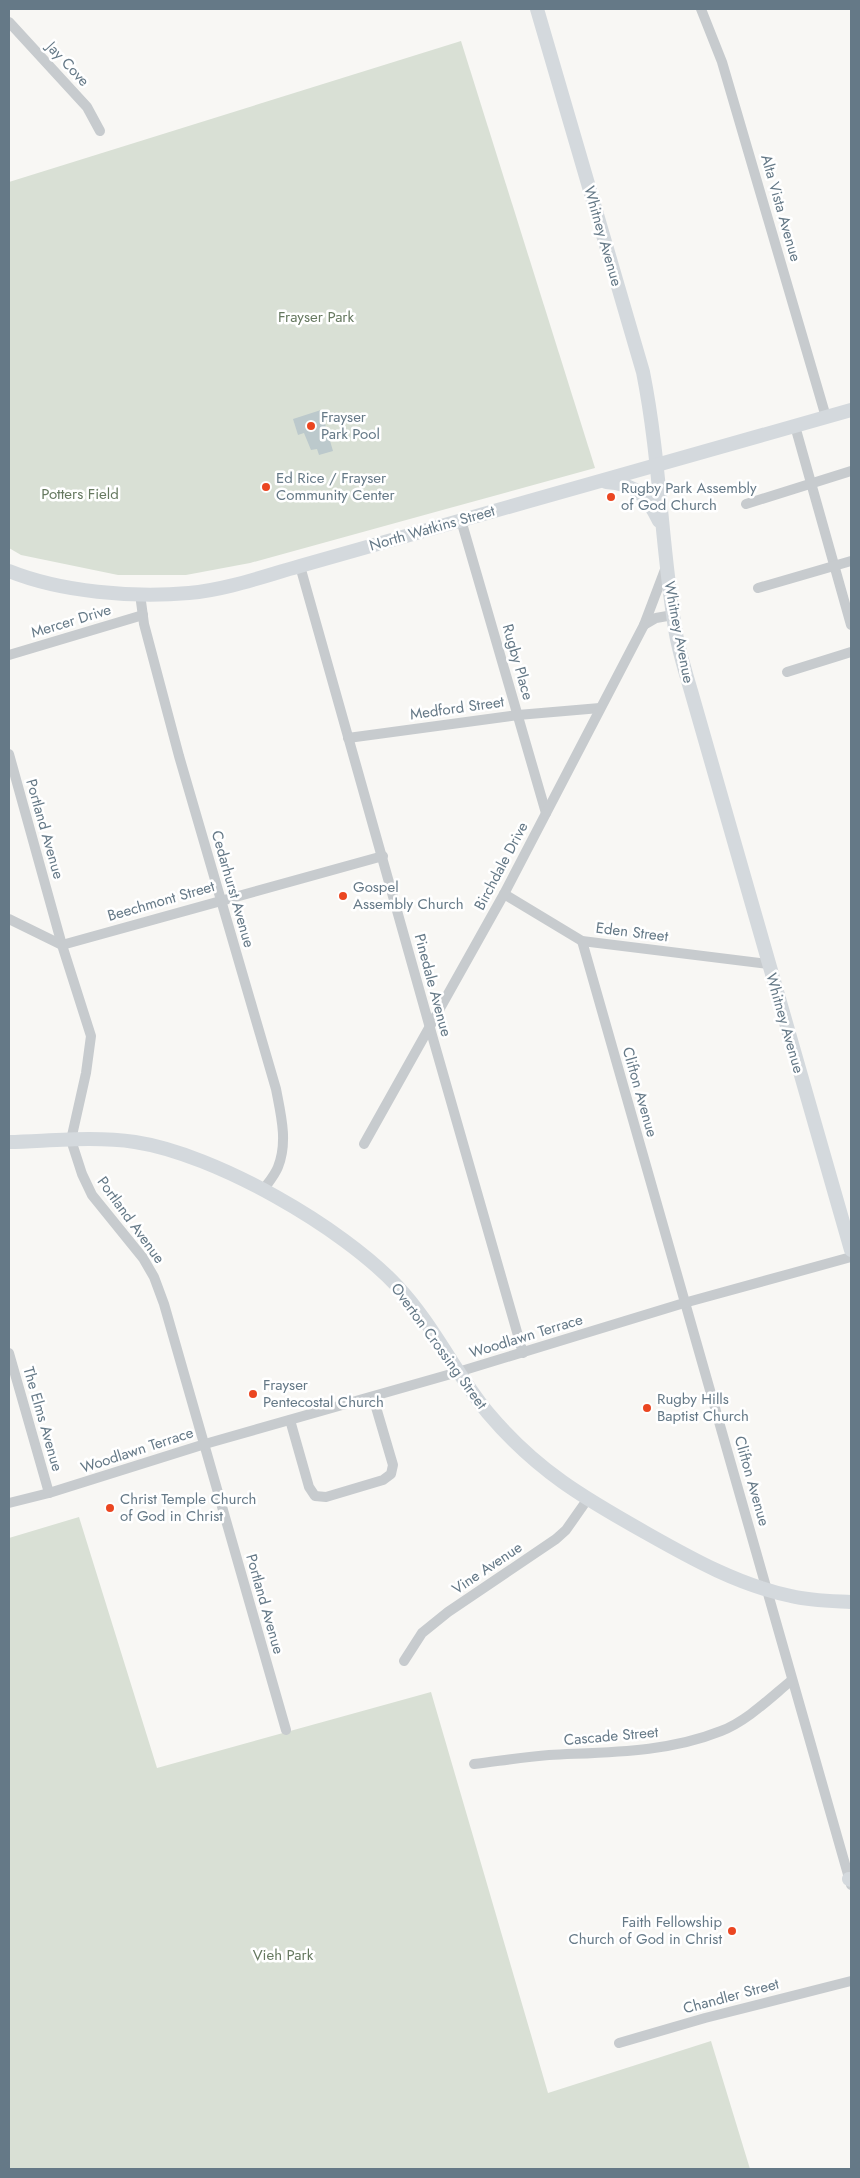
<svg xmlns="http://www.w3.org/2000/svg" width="860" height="2178" font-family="Jost,sans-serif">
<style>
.green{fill:#d9e0d5}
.water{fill:#bcc9cc}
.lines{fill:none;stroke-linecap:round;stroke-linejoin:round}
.minor{stroke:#c7cbce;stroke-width:10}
.secondary{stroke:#d4d9dd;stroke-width:14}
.poi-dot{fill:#eb4621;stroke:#fff;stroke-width:2}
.labels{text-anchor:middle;stroke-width:5;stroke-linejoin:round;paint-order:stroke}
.street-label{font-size:15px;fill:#657987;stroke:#fff}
.park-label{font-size:15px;fill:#667960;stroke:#fff}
.poi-label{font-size:15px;fill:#657987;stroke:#fff;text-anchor:start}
</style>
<rect width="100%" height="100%" fill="#f8f7f4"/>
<g class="green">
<polygon points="461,41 595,468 250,563 186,575 118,575 21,555 9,548 9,182"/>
<polygon points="79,1517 157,1768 431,1692 548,2093 711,2041 750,2169 9,2169 9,1538"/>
</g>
<polygon class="water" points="321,410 333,451 319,455 317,449 311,450 304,433 298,435 293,419"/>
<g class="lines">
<g class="minor">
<polyline points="701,9 722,62 826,417"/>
<polyline points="9,22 87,107 100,131"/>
<polyline points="795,426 851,625"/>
<polyline points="746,504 851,471"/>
<polyline points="461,520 546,813"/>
<path d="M300,566c74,263 147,525 223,787"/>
<polyline points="666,567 644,625 656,618 673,615"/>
<polyline points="758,588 851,561"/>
<path d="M140,594l4,30 35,132 97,333c5,26 12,53 2,78 -3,8 -10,16 -15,23"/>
<polyline points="9,655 143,615"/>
<polyline points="787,672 851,652"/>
<polyline points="348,738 518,715 600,708"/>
<polyline points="9,754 62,945 91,1036 86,1073 71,1140 82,1174 92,1195 143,1258 154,1277 164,1304 286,1730"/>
<polyline points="504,894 582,941 768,964"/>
<polyline points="9,919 62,945 383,856"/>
<polyline points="582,941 851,1885"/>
<polyline points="364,1144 504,894 644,625"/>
<polyline points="9,1353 49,1493"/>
<polyline points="290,1420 309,1487 315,1496 326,1497 383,1480 391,1474 393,1465 373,1397"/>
<polyline points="9,1503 49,1493 205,1444 458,1372 684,1303 851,1257"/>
<polyline points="404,1661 422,1633 448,1612 556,1539 566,1530 587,1500"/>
<path d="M474,1764c25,-3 50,-7 75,-9 58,-3 117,-2 172,-24 26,-10 49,-33 71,-51"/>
<polyline points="619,2043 705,2018 851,1981"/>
</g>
<g class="secondary">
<path d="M537,9l106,363c17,85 18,171 32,256 3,21 10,42 16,63l160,559"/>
<path d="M606,482c30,2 41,14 53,39"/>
<path d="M9,571c52,21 124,27 180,22 37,-3 75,-17 111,-27l551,-156"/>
<path d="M9,1142c41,-1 85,-6 126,0 80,12 207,85 262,144 36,38 58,87 91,127 49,58 96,85 160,121 46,26 91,51 143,62 20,5 40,5 60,6"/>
<polyline points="849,1879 851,1880"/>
</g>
</g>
<g class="poi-dot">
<circle cx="311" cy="426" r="5"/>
<circle cx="266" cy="487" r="5"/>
<circle cx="611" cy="497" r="5"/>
<circle cx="343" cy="896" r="5"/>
<circle cx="253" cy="1394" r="5"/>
<circle cx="647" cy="1408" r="5"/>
<circle cx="110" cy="1508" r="5"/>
<circle cx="732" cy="1931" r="5"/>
</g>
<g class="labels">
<g class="street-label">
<text transform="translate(68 64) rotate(47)" y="5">Jay Cove</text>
<text transform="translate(781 208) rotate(74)" y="5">Alta Vista Avenue</text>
<text transform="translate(603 236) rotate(74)" y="5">Whitney Avenue</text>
<text transform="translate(432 528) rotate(-16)" y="5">North Watkins Street</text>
<text transform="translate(71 621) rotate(-17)" y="5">Mercer Drive</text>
<text transform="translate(679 632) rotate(79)" y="5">Whitney Avenue</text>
<text transform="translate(518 662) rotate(74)" y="5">Rugby Place</text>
<text transform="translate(457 708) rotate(-8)" y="5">Medford Street</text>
<text transform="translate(45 829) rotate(74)" y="5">Portland Avenue</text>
<text transform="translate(501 866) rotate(-62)" y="5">Birchdale Drive</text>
<text transform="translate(233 889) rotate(74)" y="5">Cedarhurst Avenue</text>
<text transform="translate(161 901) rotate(-16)" y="5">Beechmont Street</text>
<text transform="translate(632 932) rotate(7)" y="5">Eden Street</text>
<text transform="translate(433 985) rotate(75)" y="5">Pinedale Avenue</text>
<text transform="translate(785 1023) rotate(74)" y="5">Whitney Avenue</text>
<text transform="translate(640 1092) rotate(74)" y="5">Clifton Avenue</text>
<text transform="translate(131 1220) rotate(54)" y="5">Portland Avenue</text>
<text transform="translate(526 1336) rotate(-17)" y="5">Woodlawn Terrace</text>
<text transform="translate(439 1346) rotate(54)" y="5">Overton Crossing Street</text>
<text transform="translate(43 1419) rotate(74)" y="5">The Elms Avenue</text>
<text transform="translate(137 1450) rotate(-18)" y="5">Woodlawn Terrace</text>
<text transform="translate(752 1481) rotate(74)" y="5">Clifton Avenue</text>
<text transform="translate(487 1568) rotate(-34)" y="5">Vine Avenue</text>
<text transform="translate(265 1604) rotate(74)" y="5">Portland Avenue</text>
<text transform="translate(611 1736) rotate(-5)" y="5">Cascade Street</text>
<text transform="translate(731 1996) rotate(-15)" y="5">Chandler Street</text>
</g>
<g class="park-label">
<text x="316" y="322">Frayser Park</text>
<text x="80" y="499">Potters Field</text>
<text x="283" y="1960">Vieh Park</text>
</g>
<g class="poi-label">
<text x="321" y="422">Frayser<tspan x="321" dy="17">Park Pool</tspan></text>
<text x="276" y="483">Ed Rice / Frayser<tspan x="276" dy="17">Community Center</tspan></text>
<text x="621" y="493">Rugby Park Assembly<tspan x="621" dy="17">of God Church</tspan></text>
<text x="353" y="892">Gospel<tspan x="353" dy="17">Assembly Church</tspan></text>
<text x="263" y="1390">Frayser<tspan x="263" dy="17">Pentecostal Church</tspan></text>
<text x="657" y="1404">Rugby Hills<tspan x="657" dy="17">Baptist Church</tspan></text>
<text x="120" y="1504">Christ Temple Church<tspan x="120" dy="17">of God in Christ</tspan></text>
<text x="722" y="1927" text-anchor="end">Faith Fellowship<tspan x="722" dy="17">Church of God in Christ</tspan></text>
</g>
</g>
<rect width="860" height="2178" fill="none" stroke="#657987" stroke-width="20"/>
</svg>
